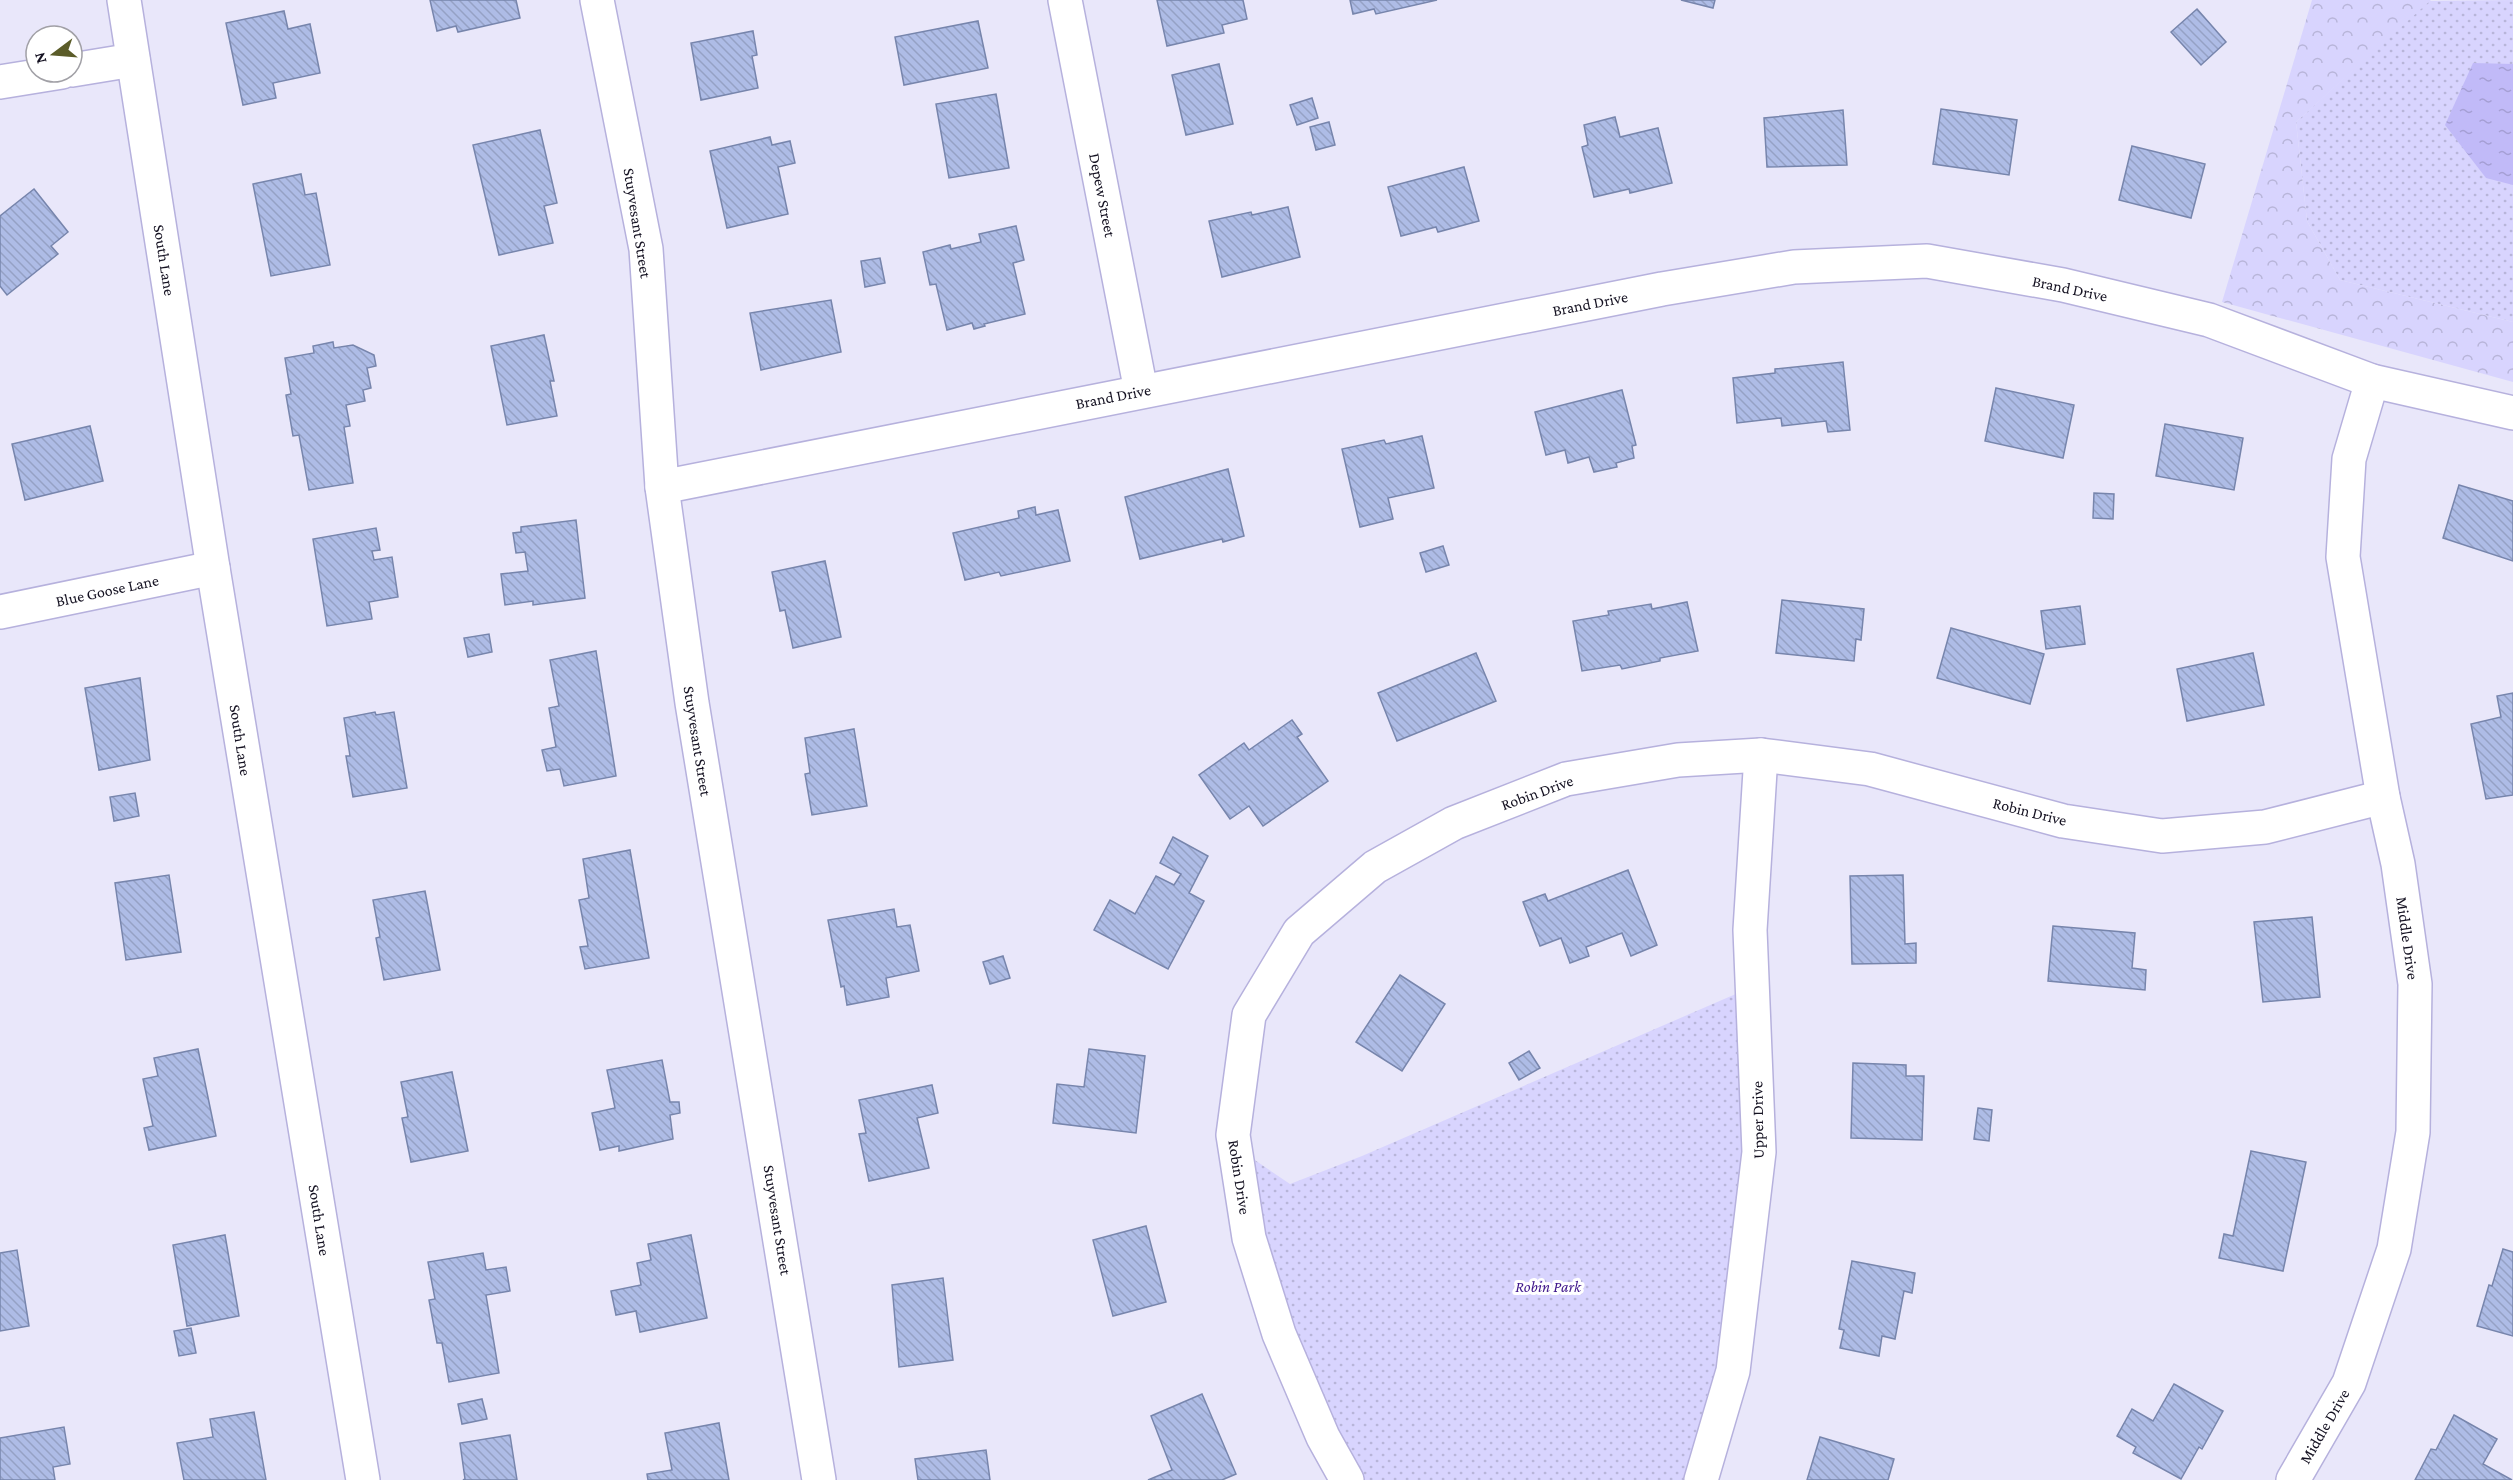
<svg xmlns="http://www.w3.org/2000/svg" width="2513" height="1480" font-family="'Crimson Pro',serif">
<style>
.grass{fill:url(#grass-dots)}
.forest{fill:url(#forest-crowns)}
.water{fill:url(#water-ripples)}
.building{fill:url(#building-back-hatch);stroke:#7785ac;stroke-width:1.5}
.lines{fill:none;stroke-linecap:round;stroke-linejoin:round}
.street-casing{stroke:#b6b1dd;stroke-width:36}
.street{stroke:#fff;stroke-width:33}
.labels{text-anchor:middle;stroke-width:6;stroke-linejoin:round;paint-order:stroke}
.street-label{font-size:16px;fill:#141121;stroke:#fff}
.park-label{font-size:16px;font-style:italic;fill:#3f168b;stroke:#fff}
</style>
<defs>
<pattern id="grass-dots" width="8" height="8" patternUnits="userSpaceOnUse" patternTransform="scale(1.5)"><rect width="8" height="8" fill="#d8d4fe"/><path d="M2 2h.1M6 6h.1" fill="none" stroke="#b8b5d9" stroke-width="1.8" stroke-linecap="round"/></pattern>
<pattern id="forest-crowns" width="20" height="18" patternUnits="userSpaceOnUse" patternTransform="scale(1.5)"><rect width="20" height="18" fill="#d8d4fe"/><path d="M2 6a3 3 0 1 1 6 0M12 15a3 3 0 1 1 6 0" fill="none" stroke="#b8b5d9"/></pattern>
<pattern id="water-ripples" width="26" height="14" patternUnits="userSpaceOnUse" patternTransform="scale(1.5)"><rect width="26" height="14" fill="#c1baf8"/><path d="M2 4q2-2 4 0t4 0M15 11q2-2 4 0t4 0" fill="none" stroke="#a59fd4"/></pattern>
<pattern id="building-back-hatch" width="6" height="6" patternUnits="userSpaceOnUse" patternTransform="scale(1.5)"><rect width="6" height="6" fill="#aebce6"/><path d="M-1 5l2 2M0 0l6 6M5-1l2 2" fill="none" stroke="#95a1c5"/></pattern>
</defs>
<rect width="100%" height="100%" fill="#e9e7fa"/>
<g class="grass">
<polygon points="2513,0 2513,322 2340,280 2307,221 2296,122 2428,1"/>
<polygon points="1738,993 1759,1152 1701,1480 1347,1480 1279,1334 1243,1152 1290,1184 1362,1156"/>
</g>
<polygon class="forest" points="2312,0 2431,0 2296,122 2307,221 2340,280 2513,322 2513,382 2222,302"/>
<polygon class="water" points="2473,63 2513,64 2513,185 2486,178 2445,125"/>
<g class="building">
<polygon points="430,0 516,0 520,18 458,32 456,26 437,31"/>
<polygon points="1157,0 1243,0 1247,19 1222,25 1224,33 1167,46"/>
<polygon points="1350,0 1437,0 1376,14 1374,9 1353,14"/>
<polygon points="1681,0 1715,0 1713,8"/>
<polygon points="2197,9 2226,42 2201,65 2171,32"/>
<polygon points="284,11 288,29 310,24 320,73 273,83 276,98 243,105 226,23"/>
<polygon points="978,21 988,68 904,85 895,37"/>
<polygon points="753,31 757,55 752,56 758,88 701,100 691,43"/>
<polygon points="1219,64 1233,124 1186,135 1172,75"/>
<polygon points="996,94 1009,168 949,178 936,104"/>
<polygon points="1312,98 1318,118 1297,125 1290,105"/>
<polygon points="1941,109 2017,120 2009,175 1933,164"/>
<polygon points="1843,110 1847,165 1767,167 1764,118"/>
<polygon points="1615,117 1620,137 1658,128 1672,183 1630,193 1629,189 1594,197 1582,147 1588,145 1584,125"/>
<polygon points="1329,122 1335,145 1316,150 1310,127"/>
<polygon points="540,130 557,203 544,206 553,243 499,255 473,145"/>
<polygon points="770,137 772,145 790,141 795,163 778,167 788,214 727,228 710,151"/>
<polygon points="2132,146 2205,164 2191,218 2119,200"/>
<polygon points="1464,167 1479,221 1438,232 1436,227 1401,236 1388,187"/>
<polygon points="301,174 305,195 316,193 330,265 271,276 253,184"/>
<polygon points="34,189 68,232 51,246 58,254 7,295 0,286 0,216"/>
<polygon points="1288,207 1300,257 1222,277 1209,221 1251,212 1252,215"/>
<polygon points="1016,226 1024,260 1013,263 1025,314 984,324 985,326 974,329 972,323 947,330 936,284 930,285 923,252 950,245 951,249 981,242 979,234"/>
<polygon points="880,258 885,283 865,287 861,261"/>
<polygon points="831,300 841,352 761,370 750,313"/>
<polygon points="544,335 554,381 550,381 557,416 507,425 491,346"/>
<polygon points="333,342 334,348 353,345 374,355 376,366 367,368 371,388 363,390 365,401 346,405 350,426 344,427 353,483 309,490 299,435 293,436 286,395 291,394 285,358 314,353 313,346"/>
<polygon points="1843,362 1850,430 1828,432 1826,421 1782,426 1781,418 1737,423 1733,378 1775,373 1775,369"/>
<polygon points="1996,388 2074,405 2063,458 1985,441"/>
<polygon points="1622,390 1636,445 1632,446 1634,458 1616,463 1617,467 1594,472 1589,457 1568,463 1565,450 1546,455 1535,412"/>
<polygon points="2165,424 2243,438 2234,490 2156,476"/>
<polygon points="90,426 103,481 25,500 12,444"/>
<polygon points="1422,436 1434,488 1388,498 1393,519 1360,527 1342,449 1384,440 1386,444"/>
<polygon points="1228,469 1244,536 1223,542 1222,539 1140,559 1125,497"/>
<polygon points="2459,485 2513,501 2513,561 2443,538"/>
<polygon points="2094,493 2114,494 2113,519 2093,518"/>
<polygon points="1035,507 1036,515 1058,510 1070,561 1001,576 999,572 965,580 953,533 1019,518 1018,511"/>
<polygon points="576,520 585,598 533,605 533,601 505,605 501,574 528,571 525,552 516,553 513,533 521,532 521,527"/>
<polygon points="376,528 380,550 372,551 374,560 392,557 398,597 369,602 372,619 327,626 313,539"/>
<polygon points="1443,546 1449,565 1426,572 1420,553"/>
<polygon points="825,561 841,637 793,648 785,610 780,611 772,572"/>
<polygon points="1782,600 1864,609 1861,640 1856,639 1854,661 1776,653"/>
<polygon points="1687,602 1698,651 1660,658 1660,661 1622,669 1620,665 1582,671 1573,621 1609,615 1608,611 1651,604 1652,609"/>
<polygon points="2080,606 2085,644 2046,649 2041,611"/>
<polygon points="1951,628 2044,654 2030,704 1937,678"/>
<polygon points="489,634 492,652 468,657 464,638"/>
<polygon points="596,651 616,776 564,786 560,769 547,771 542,750 556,747 549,708 559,706 550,660"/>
<polygon points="1476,653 1496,701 1397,741 1378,693"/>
<polygon points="2253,653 2264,705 2187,721 2177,669"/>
<polygon points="140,678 150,760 99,770 85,688"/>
<polygon points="2513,693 2513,795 2486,799 2471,724 2501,717 2497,696"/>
<polygon points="375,712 376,715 394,712 407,788 353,797 346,756 350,756 344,718"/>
<polygon points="1292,720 1302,734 1297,737 1328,781 1263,826 1249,806 1230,819 1199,775 1244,743 1249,750"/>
<polygon points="854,729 867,806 812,815 805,774 810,773 805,738"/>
<polygon points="135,793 139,816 114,821 110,797"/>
<polygon points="1173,837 1208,856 1189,893 1204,901 1168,969 1094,930 1110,900 1135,914 1156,876 1174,885 1181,874 1160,863"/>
<polygon points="630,850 649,958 585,969 580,947 588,946 579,900 589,898 583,859"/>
<polygon points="1628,870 1657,945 1631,956 1622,933 1586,947 1589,956 1570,963 1561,938 1540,946 1523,902 1545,894 1548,901"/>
<polygon points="169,875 181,952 126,960 115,883"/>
<polygon points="1903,875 1905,944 1916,943 1916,963 1852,964 1850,876"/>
<polygon points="425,891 440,970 384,980 376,938 380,937 373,900"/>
<polygon points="894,909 897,927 910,925 919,971 886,978 889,997 847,1005 844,986 841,987 828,920"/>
<polygon points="2312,917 2320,997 2263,1002 2254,922"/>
<polygon points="2053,926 2135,933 2132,968 2146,970 2145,990 2048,981"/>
<polygon points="1003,956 1010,978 990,984 983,962"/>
<polygon points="1400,975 1445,1004 1402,1071 1356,1042"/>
<polygon points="198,1049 216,1136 149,1150 144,1128 153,1126 143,1079 158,1076 154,1058"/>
<polygon points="1089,1049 1145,1056 1136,1133 1053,1123 1057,1084 1084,1087"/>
<polygon points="1529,1051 1540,1068 1519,1080 1509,1063"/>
<polygon points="662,1060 670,1102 679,1102 680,1113 670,1115 673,1139 619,1151 619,1146 600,1150 592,1113 615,1108 607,1070"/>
<polygon points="1853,1063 1906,1065 1906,1076 1924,1076 1922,1140 1851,1138"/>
<polygon points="452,1072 468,1151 411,1162 402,1118 408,1117 401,1082"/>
<polygon points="932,1085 938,1113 917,1118 929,1168 869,1181 859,1134 866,1133 859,1100"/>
<polygon points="1978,1108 1992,1110 1989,1141 1974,1139"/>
<polygon points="2251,1151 2306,1162 2283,1271 2219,1258 2224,1234 2233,1236"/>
<polygon points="1146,1226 1166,1302 1113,1316 1093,1240"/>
<polygon points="225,1235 239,1316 187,1326 173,1245"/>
<polygon points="691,1235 707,1318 640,1332 636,1311 616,1315 611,1291 641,1285 637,1263 651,1260 648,1244"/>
<polygon points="2503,1249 2513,1252 2513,1336 2477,1326 2489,1285 2492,1286"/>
<polygon points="17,1250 29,1326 0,1331 0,1253"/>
<polygon points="483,1253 486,1270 506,1267 510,1291 486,1295 499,1373 449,1382 442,1343 437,1343 429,1300 435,1299 428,1262"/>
<polygon points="1852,1261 1915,1273 1912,1293 1904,1291 1895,1339 1882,1336 1879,1356 1840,1348 1844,1330 1839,1329"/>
<polygon points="943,1278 953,1360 899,1367 892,1285"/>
<polygon points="191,1328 196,1353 179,1356 174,1331"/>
<polygon points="2174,1384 2223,1411 2202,1449 2199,1447 2181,1479 2133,1453 2136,1447 2117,1436 2132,1409 2153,1421"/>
<polygon points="1202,1394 1236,1474 1222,1480 1148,1480 1172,1470 1151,1416"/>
<polygon points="482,1399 487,1419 462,1424 458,1404"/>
<polygon points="254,1412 266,1480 184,1480 177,1443 213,1437 210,1419"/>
<polygon points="2454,1415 2497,1439 2483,1464 2512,1480 2415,1480 2431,1449 2436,1450"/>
<polygon points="719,1423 729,1480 648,1480 647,1474 672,1470 665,1433"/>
<polygon points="64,1427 70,1464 53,1467 55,1480 0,1480 0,1438"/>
<polygon points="510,1435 517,1480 463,1480 465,1479 460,1443"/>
<polygon points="1820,1437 1894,1459 1888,1480 1807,1480"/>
<polygon points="986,1450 990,1480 918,1480 915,1459"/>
</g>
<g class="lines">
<g class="street-casing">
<g id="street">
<polyline points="124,0 213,568 363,1480"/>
<polyline points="597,0 646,249 662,487 692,703 819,1480"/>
<polyline points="1065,0 1141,391"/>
<polyline points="72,70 133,60"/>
<polyline points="0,82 62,72"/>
<polyline points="662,487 1662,289 1794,267 1927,261 2063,285 2209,320 2372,381 2513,413"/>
<polyline points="0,612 213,568"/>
<polyline points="1347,1480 1323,1437 1279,1334 1249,1238 1233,1135 1249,1015 1299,932 1375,867 1454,823 1566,779 1678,760 1761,755 1870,769 2063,821 2162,836 2265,827 2383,797"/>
<polyline points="1701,1480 1733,1371 1759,1152 1750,930 1761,755"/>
<polyline points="2293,1480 2349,1383 2394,1249 2413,1132 2415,984 2398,864 2383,797 2343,557 2349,459 2372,381"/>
</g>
</g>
<use href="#street" class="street"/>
</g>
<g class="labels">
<g class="street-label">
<text transform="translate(1103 195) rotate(79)" y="6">Depew Street</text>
<text transform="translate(638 223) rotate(81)" y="6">Stuyvesant Street</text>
<text transform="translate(165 260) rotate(81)" y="6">South Lane</text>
<text transform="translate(2070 288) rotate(12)" y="6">Brand Drive</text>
<text transform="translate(1590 303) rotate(-11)" y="6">Brand Drive</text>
<text transform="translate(1113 396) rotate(-11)" y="6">Brand Drive</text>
<text transform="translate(107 590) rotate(-12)" y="6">Blue Goose Lane</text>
<text transform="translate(241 740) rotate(81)" y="6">South Lane</text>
<text transform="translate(698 741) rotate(81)" y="6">Stuyvesant Street</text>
<text transform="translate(1537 792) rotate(-20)" y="6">Robin Drive</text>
<text transform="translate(2030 811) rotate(14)" y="6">Robin Drive</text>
<text transform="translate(2408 938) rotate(82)" y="6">Middle Drive</text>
<text transform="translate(1757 1120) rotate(-91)" y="6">Upper Drive</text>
<text transform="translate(1240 1177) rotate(81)" y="6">Robin Drive</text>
<text transform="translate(320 1220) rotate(81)" y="6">South Lane</text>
<text transform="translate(778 1220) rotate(81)" y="6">Stuyvesant Street</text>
<text transform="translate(2324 1426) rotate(-60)" y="6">Middle Drive</text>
</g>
<g class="park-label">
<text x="1548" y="1292">Robin Park</text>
</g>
</g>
<g transform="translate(54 54) rotate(254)"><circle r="28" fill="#ffffff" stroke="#a1a0a6" stroke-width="1.5"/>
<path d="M0-4.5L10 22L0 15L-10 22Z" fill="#5b5c29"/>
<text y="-9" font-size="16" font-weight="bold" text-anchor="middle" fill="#141121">N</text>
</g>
</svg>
